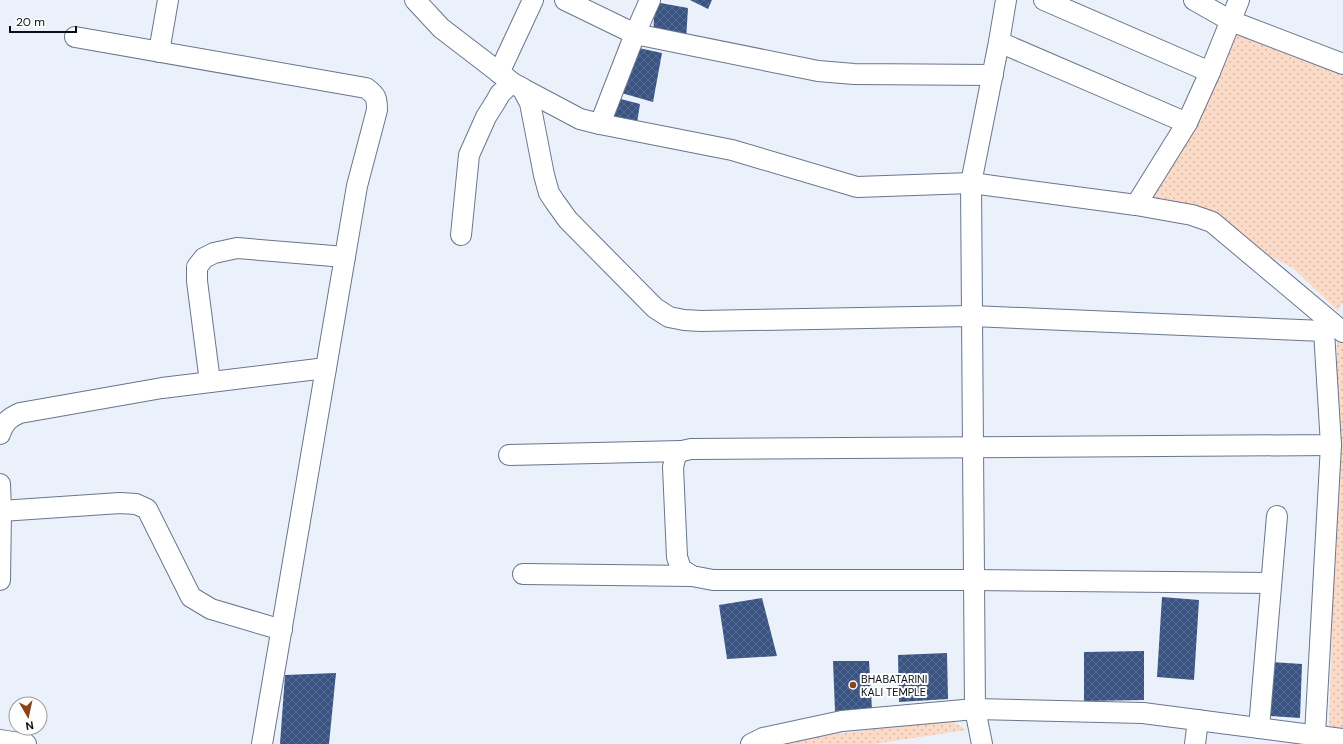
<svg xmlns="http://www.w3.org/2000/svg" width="1343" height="744" font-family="'DM Sans',sans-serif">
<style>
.grass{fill:url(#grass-dots)}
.building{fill:url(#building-cross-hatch)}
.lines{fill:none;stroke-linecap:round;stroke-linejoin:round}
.minor-casing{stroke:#69768d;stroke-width:22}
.minor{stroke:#fff;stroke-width:20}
.poi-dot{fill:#894517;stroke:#fefefe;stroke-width:1.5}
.labels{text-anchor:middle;stroke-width:4;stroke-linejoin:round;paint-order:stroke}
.poi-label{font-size:11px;fill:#090e16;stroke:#fefefe;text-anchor:start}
</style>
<defs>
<pattern id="grass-dots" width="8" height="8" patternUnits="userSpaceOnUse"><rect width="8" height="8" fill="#fbdac7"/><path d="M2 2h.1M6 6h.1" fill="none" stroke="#d6baaa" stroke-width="1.8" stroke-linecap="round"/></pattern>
<pattern id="building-cross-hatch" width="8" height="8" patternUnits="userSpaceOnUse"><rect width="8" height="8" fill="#395383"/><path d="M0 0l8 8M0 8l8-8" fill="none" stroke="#586c90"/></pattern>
</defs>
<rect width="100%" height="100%" fill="#ebf1fb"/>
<g class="grass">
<polygon points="1231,21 1343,52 1343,302 1338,311 1293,268 1233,237 1151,203 1195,84"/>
<polygon points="1337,339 1343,343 1343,732 1329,730 1335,529"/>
<polygon points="948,719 967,730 873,744 772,744 772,743"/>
</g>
<g class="building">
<polygon points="690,0 712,0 708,9"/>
<polygon points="655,2 688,8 686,40 653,35"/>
<polygon points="634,47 662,53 653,102 618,92"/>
<polygon points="613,97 640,104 636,129 606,122"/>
<polygon points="1162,597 1199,600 1194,680 1157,677"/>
<polygon points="762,598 777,656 727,659 719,605"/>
<polygon points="1144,651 1144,700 1084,701 1084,652"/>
<polygon points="947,653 948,699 899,702 898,655"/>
<polygon points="833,661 869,661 872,709 835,711"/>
<polygon points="1271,662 1302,664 1300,718 1269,716"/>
<polygon points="336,673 329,744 280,744 285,675"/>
</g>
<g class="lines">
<g class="minor-casing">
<g id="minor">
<polyline points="415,0 441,28 514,84 580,119 600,124 732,150 857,187 971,183 1136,205 1192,215 1212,222 1343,332"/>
<polyline points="565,0 635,34 818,71 854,74 993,75"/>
<polyline points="1044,0 1210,72"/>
<polyline points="1194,0 1231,21 1343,64"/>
<path d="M75,37l291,51c10,7 11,10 11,22l-20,76 -95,558"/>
<polyline points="999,42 1187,123 1136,205"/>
<polyline points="159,52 168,0"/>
<polyline points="499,73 533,0"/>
<polyline points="1187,123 1210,72 1239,0"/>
<polyline points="600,124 635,34 650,0"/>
<polyline points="461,235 469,155 486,117 496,101 500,94 510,84 514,84 522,88 530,103 544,175 549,193 555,202 568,220 655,308 669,317 684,320 701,321 972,316 1324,331 1331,445 691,449 682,451 676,455 673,467 677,557 681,569 692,576 713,580 974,580 1271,583"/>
<polyline points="210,382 197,281 197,267 204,258 214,253 237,248 345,257"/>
<path d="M0,434c4,-12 9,-16 20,-21l142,-25 164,-20"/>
<polyline points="509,455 682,451"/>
<polyline points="0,484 1,511 0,580"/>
<polyline points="1,511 120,503 136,504 147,509 191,597 211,609 282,630"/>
<polyline points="523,574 692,576"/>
<polyline points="1259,728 1277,516"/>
<polyline points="1315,735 1331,445"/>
<polyline points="0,740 26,744"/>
<polyline points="751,744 763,738 842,721 975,709 1143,713 1343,739"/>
<polyline points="982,744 975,709 971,183 999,42 1006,0"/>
<polyline points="1195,744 1198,720"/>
</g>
</g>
<use href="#minor" class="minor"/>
</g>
<circle class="poi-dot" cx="853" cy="685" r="4"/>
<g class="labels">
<g class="poi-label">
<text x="861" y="683">BHABATARINI<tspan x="861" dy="13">KALI TEMPLE</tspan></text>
</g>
</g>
<g transform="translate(28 716) rotate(171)"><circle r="19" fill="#fefefe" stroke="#9c9ea1"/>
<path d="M0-3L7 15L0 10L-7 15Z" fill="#894517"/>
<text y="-6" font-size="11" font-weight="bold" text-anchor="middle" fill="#090e16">N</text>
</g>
<path d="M10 26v6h66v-6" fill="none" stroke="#090e16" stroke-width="2"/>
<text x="16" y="26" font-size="12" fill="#090e16" stroke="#fefefe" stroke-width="3" paint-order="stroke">20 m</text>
</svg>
